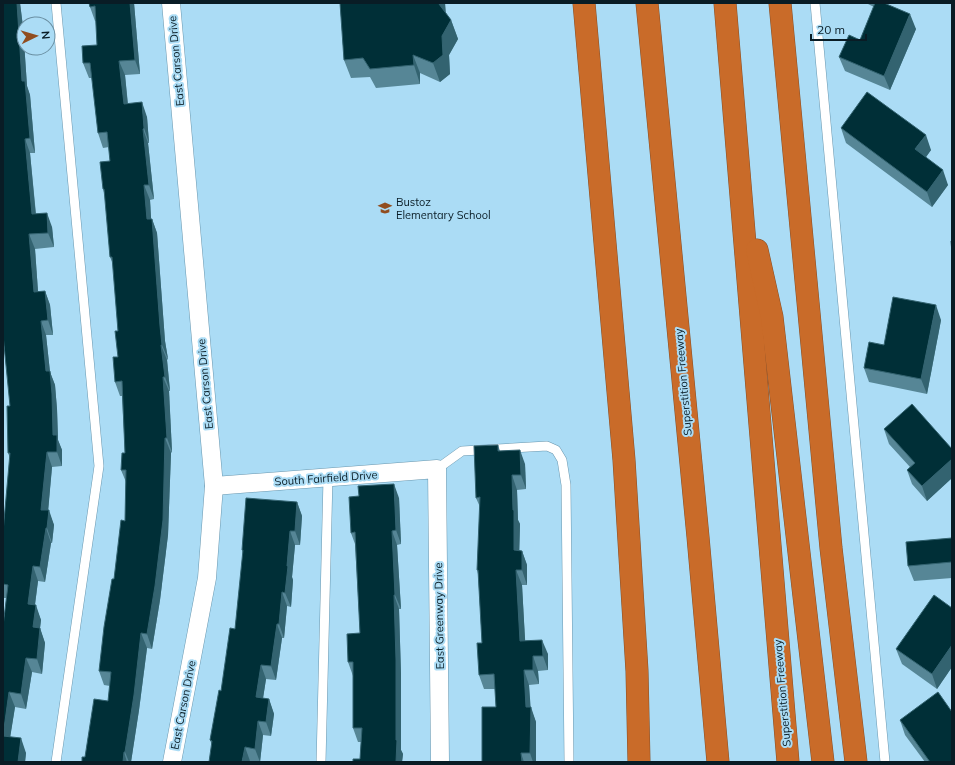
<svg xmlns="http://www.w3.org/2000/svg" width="955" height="765" font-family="Mulish,sans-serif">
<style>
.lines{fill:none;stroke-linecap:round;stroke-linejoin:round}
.service-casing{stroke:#6997af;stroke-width:10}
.minor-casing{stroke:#6997af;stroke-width:19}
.motorway-casing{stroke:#864f28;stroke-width:23}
.service{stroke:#fff;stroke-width:9}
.minor{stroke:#fff;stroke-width:18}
.motorway{stroke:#c96b29;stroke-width:22}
.wall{fill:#568696}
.shaded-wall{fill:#336370}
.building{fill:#002f37;stroke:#336370}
.labels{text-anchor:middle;stroke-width:4;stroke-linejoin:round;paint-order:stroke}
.street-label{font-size:11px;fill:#091c25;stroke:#abdcf5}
.poi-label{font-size:11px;fill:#091c25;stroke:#abdcf5;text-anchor:start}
</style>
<rect width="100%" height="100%" fill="#abdcf5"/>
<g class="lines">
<g class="service-casing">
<g id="service">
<polyline points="815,3 885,762"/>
<polyline points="437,469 462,451 547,446 556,450 562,460 566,485 569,762"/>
<polyline points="56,762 99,466 56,3"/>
<polyline points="321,762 328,478"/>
</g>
</g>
<g class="minor-casing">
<g id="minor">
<polyline points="171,3 214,486 207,578 172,762"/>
<polyline points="214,486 437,469 440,762"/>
</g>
</g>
<g class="motorway-casing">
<g id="motorway">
<polyline points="584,3 624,460 637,671 639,762"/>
<polyline points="647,3 698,537 718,762"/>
<polyline points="725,3 788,762"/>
<polyline points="780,3 831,548 856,762"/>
<polyline points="757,250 772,317 823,762"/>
</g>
</g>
<use href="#service" class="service"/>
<use href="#minor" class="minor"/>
<use href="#motorway" class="motorway"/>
</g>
<g class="wall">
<polygon points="3,3 20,3 23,27 27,86 30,95 35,153 30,153 36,214 52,227 54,247 35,249 38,291 45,291 50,305 53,335 46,335 50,372 55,385 57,409 58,440 62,450 62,466 52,467 48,510 54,525 52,543 51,543 45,582 38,581 35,605 41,620 40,628 45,643 42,674 32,672 26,709 15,707 10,737 26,753 25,762 3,762 6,598 3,598 3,532 10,458 8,453 10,406"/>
<polygon points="89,3 134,3 140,74 125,75 128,104 147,117 149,143 148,143 154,199 150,200 151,219 152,219 157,233 165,341 168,359 167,360 170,391 169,391 172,452 171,453 168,535 160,600 152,649 147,648 139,710 131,762 82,762 85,757 108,701 110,686 104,685 99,671 114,579 125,521 126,482 121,470 125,453 122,396 120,396 115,382 118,357 118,331 113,264 110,257 105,196 103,189 110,161 109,147 103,148 98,133 92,78 89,78 83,63 97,45 96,21 95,21 90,7"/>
<polygon points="340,3 445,3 446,13 451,20 458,39 449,55 450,74 440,82 420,73 420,84 376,88 370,77 351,78 344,60"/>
<polygon points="866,3 889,3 888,5 916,29 890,90 845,71 839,57 860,40 874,7"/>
<polygon points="841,128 931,150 926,157 948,185 932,207 846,143"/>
<polygon points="941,320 927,394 869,382 864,368"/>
<polygon points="884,429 952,449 952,478 927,501 912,484 907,470 910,467 889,444"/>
<polygon points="498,445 500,451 525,464 526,489 517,490 518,520 520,524 519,550 522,551 527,565 527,585 522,585 525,641 548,654 548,670 538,671 539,684 529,685 530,707 536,722 536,762 482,762 496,707 495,689 484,689 479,675 482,643 478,574 477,570 480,507 476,498"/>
<polygon points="399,498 401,544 397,545 401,609 399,609 401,674 401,750 403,754 402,762 353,762 360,759 361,742 358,742 353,728 353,676 348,662 360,633 355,544 351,533"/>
<polygon points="297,502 302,516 300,545 295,545 292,577 293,580 291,607 287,606 284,638 282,638 276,680 266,679 263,698 269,699 274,714 271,736 263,735 260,762 255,762 250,761 212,745 210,740 221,691 235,629 243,553 242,550"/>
<polygon points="952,538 952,578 914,581 908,566"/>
<polygon points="952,608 952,667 937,689 902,664 896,649"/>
<polygon points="900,720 952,762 925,762 905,735"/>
</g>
<g class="shaded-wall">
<polygon points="17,3 20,3 23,27 27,86 30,95 35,153 30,138 22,81"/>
<polygon points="130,3 134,3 140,74 135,60"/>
<polygon points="439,3 445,3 446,23 439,4"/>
<polygon points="910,14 916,29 890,90 884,76"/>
<polygon points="451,20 458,39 449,55 450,74 440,82 433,63 442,36"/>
<polygon points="413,55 420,73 420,84 414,65"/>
<polygon points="119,61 125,75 129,118 124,104"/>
<polygon points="142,102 147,117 149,143 144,128"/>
<polygon points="143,129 148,143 154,199 149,185"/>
<polygon points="926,135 931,150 921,164 915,149"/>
<polygon points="25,139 30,153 37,228 32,214"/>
<polygon points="943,170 948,185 932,207 927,192"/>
<polygon points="144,185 150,200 152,234 147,219"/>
<polygon points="47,213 52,227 54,247 48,233"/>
<polygon points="152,219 157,233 165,341 168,359 162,345 160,326"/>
<polygon points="29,234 35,249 39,306 34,292"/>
<polygon points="45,291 50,305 53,335 48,320"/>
<polygon points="936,305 941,320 927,394 921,379"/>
<polygon points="41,321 46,335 50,372 55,385 57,409 58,440 62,450 62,466 57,452 53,435"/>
<polygon points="161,345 167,360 170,391 165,377"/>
<polygon points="163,377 169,391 172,452 167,438"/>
<polygon points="165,438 171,453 168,535 160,600 152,649 147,634"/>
<polygon points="520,450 525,464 526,489 521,475"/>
<polygon points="47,452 52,467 47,524 41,510"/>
<polygon points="952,459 952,478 927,501 922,486"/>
<polygon points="512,475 517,490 518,520 520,524 519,565 514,550"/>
<polygon points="394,484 399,498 401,544 396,530"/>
<polygon points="297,502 302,516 300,545 295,531"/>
<polygon points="49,510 54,525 52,543 47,528"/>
<polygon points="46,528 51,543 45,582 40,567"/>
<polygon points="290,531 295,545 292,577 293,580 291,607 285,593"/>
<polygon points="392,531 397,545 401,609 395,595"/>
<polygon points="522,551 527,565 527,585 522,570"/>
<polygon points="33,566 38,581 33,619 28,604"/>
<polygon points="516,570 522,585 526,656 520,641"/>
<polygon points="282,592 287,606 284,638 279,624"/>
<polygon points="394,595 399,609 401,674 401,750 403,754 402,762 396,762"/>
<polygon points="36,605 41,620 40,628 45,643 42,674 37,659 33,627"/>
<polygon points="277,624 282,638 276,680 271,666"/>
<polygon points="141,633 147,648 139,710 131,762 129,762 125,752"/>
<polygon points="542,640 548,654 548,670 543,656"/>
<polygon points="952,645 952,667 937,689 932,674"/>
<polygon points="533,656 538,671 539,684 533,670"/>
<polygon points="26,658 32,672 26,709 21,694"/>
<polygon points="261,665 266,679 261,711 256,697"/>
<polygon points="524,670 529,685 531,712 531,707 536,722 536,762 533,762 530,753 526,707"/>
<polygon points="9,692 15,707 8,751 3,736"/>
<polygon points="269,699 274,714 271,736 266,722"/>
<polygon points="258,721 263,735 260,762 255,749"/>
<polygon points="21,738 26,753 25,762 18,762"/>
<polygon points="245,747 250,761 250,762 242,762"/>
<polygon points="124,752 127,762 123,762"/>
<polygon points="521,753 524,762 522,762"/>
</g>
<g class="building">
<polygon points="3,3 17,3 22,81 25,81 30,138 25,139 32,214 47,213 48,233 29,234 34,292 45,291 48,320 41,321 46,371 50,371 52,394 53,435 57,435 57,452 47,452 41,510 49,510 47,528 46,528 40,567 33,566 28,604 36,605 33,627 40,628 37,659 26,658 21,694 9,692 3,736 21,738 18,762 3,762 3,626 8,585 3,584 3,532 10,453 8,453 7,406 10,406 3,335"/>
<polygon points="89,3 130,3 135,60 119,61 124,104 142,102 144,128 143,129 149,185 144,185 147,219 152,219 160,326 162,345 161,345 165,377 163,377 167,438 165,438 163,520 155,586 147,634 141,633 134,695 125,752 124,752 123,762 82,762 82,757 85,757 94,699 108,701 111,672 99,671 104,627 112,579 114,579 121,520 125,521 126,470 121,470 122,453 125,453 122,381 115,382 113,357 118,357 115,331 118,331 112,257 110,257 104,189 103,189 100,162 110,161 107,132 98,133 90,63 83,63 82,46 97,45 95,6 90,7"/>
<polygon points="340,3 439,3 439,4 451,20 442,36 443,55 433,63 413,55 414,65 370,69 363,58 344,60"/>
<polygon points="875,3 884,3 910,14 884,76 839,57 849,35 860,40"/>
<polygon points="867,92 926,135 915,149 943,170 927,192 841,128"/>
<polygon points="951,241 952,241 952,253"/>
<polygon points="893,297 936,305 921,379 864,368 869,342 884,345"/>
<polygon points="912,404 952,449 952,459 922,486 907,470 915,463 884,429"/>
<polygon points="498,445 498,451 520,450 521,475 512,475 513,510 514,510 514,550 522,551 522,570 516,570 520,641 542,640 543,656 533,656 533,670 524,670 526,707 531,707 530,753 521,753 522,762 482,762 482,707 496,707 494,674 479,675 477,643 482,643 478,570 477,570 480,497 476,498 474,446"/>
<polygon points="394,484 396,530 392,531 395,595 394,595 396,660 396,740 397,740 396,762 353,762 353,759 360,759 362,728 353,728 353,662 348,662 347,634 360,633 355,532 351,533 349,497 359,496 358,486"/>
<polygon points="246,498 297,502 295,531 290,531 287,566 288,566 285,593 282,592 279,624 277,624 271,666 261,665 256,697 269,699 266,722 258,721 255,749 245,747 242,762 209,762 212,741 210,740 219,690 221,691 230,628 235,629 243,550 242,550"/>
<polygon points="952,538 952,562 908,566 906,542"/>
<polygon points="934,595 952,608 952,645 932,674 896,649"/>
<polygon points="938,692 952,712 952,762 930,762 900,720"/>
</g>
<defs>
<g id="school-bare" transform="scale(1.08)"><path d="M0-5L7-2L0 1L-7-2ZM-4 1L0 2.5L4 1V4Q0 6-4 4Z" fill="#914d1f" stroke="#abdcf5" stroke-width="2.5" paint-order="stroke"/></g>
</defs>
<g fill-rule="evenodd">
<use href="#school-bare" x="385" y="208"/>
</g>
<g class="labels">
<g class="street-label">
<text transform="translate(176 61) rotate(-95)" y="4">East Carson Drive</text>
<text transform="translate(683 382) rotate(-95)" y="4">Superstition Freeway</text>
<text transform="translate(205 384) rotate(-95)" y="4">East Carson Drive</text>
<text transform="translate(326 478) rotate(-4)" y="4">South Fairfield Drive</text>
<text transform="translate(439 616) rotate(-91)" y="4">East Greenway Drive</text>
<text transform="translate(782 693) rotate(-95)" y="4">Superstition Freeway</text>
<text transform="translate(183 705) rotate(-79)" y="4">East Carson Drive</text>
</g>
<g class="poi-label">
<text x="396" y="206">Bustoz<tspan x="396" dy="13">Elementary School</tspan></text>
</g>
</g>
<rect width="955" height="765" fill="none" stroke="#091c25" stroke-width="8"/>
<g transform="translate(36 36) rotate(85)"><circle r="19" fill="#abdcf5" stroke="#6a8fa2"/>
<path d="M0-3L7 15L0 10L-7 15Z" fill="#914d1f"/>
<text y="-6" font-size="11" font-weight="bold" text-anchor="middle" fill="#091c25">N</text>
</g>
<path d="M811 34v6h55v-6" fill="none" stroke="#091c25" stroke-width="2"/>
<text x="817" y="34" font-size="12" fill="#091c25" stroke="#abdcf5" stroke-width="3" paint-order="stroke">20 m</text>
</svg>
